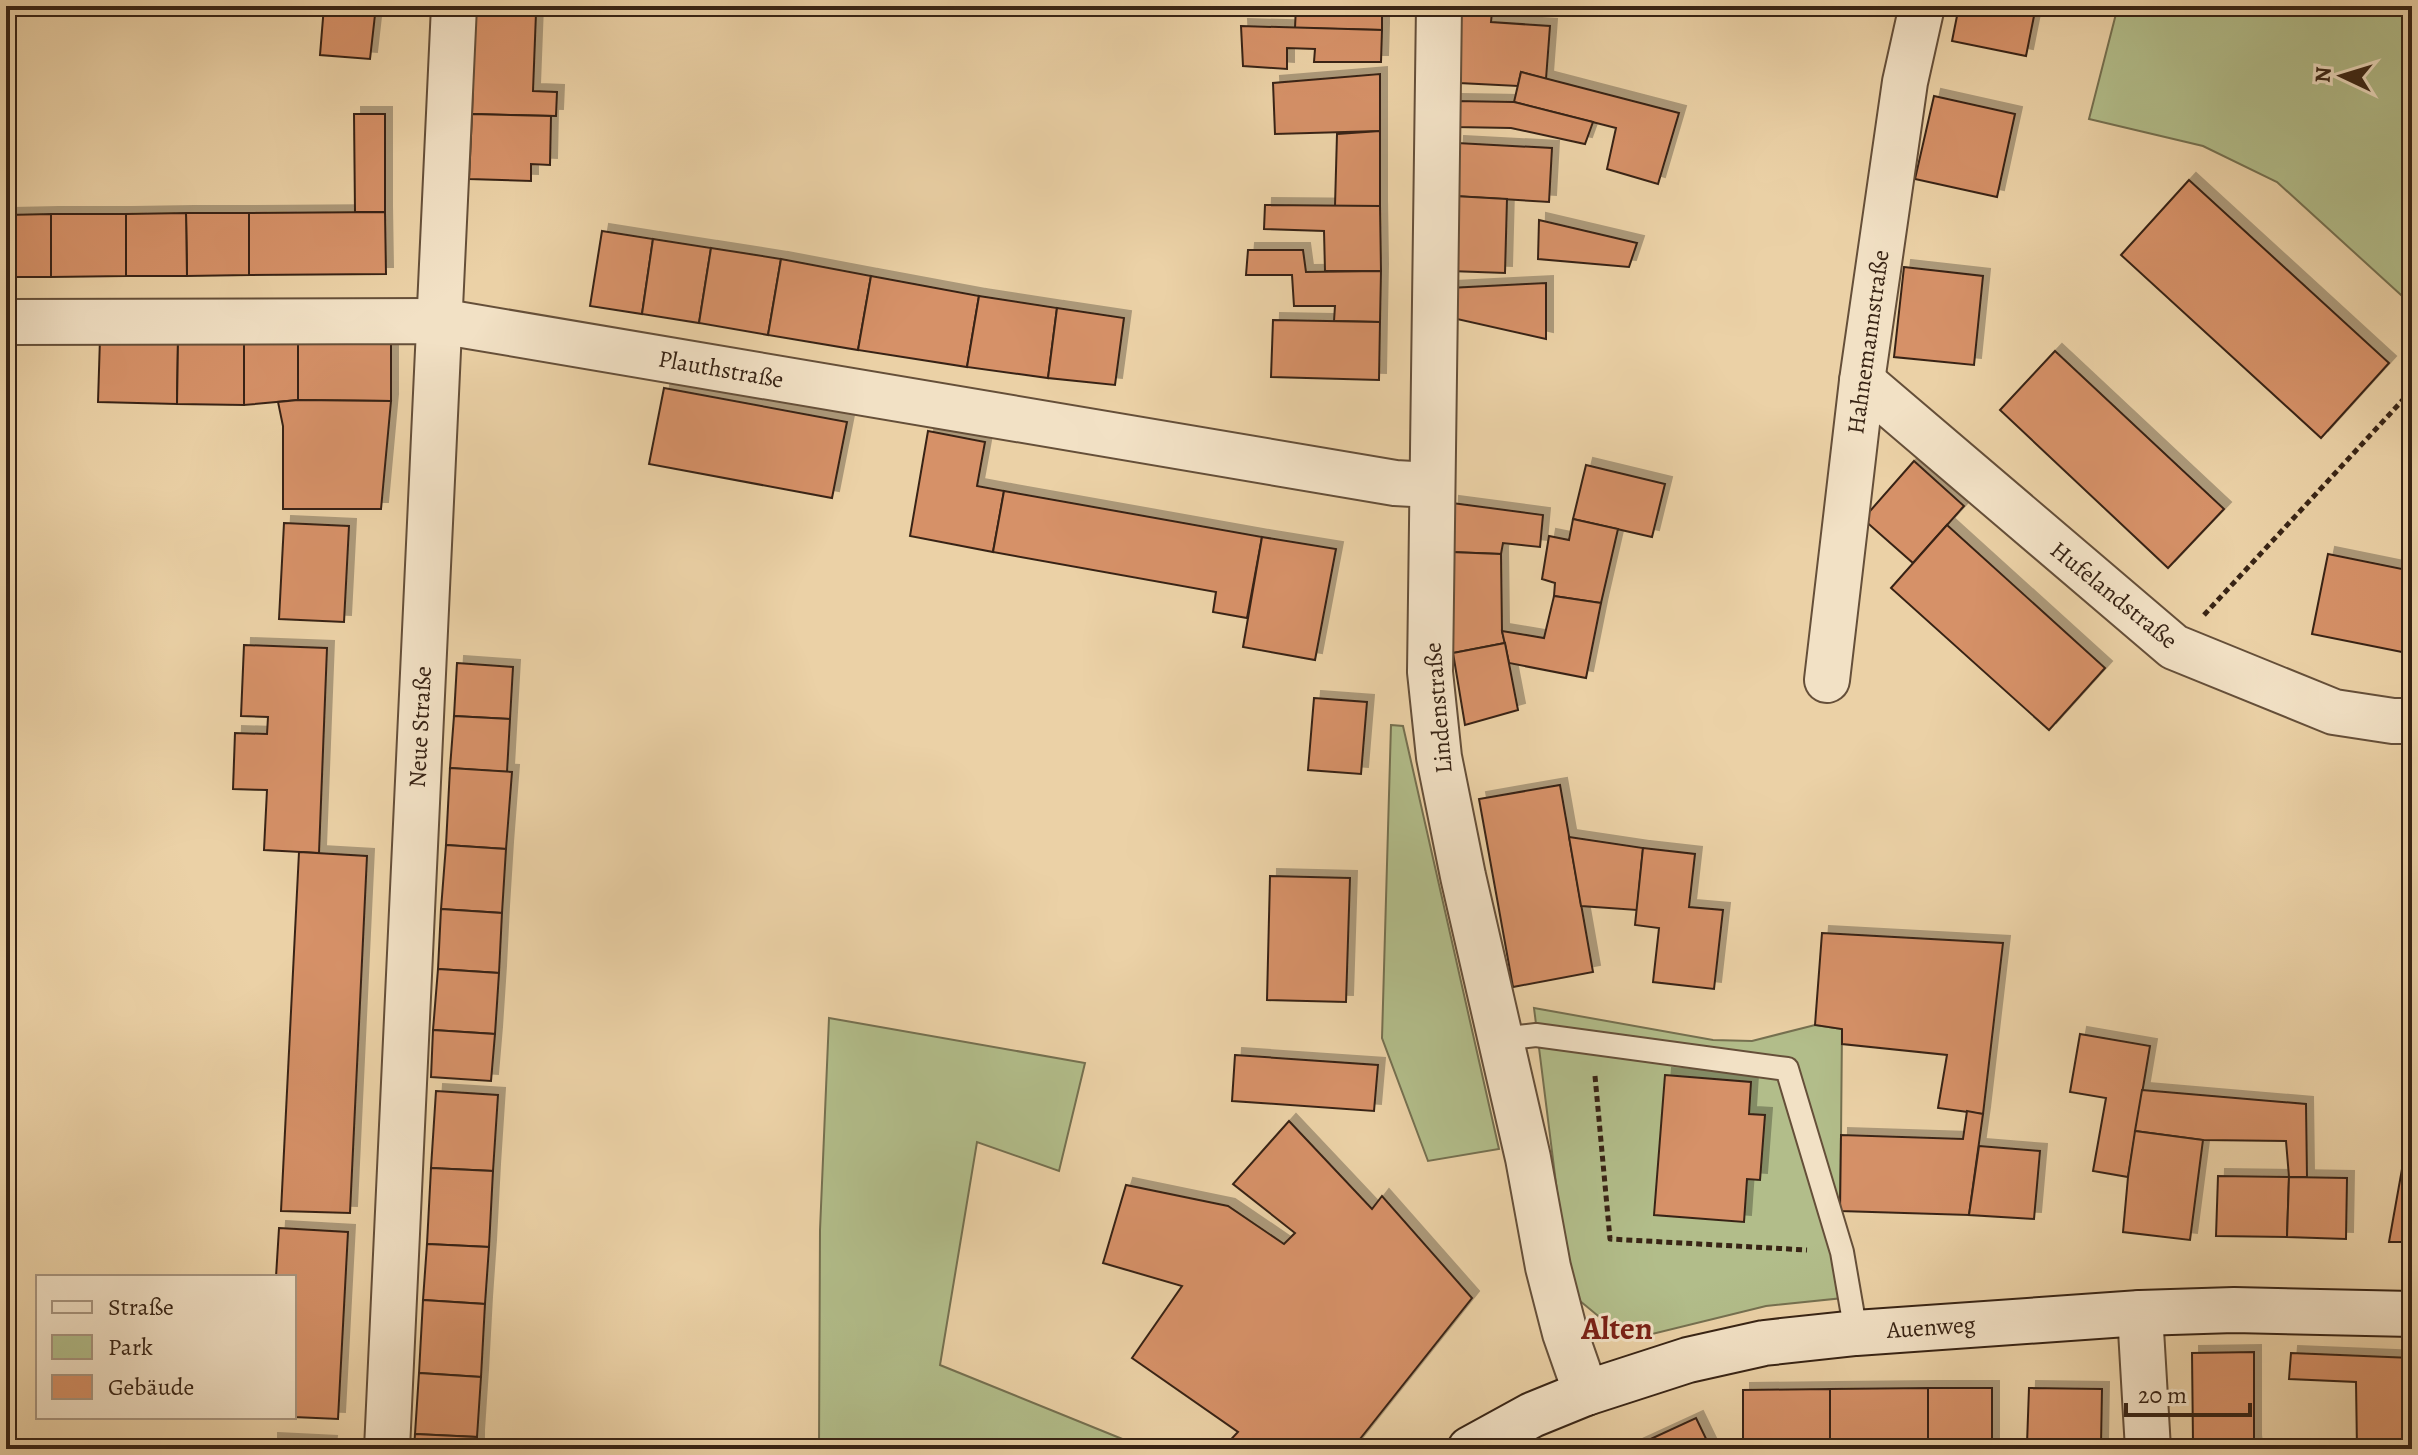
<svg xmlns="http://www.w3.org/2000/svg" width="2418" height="1455" font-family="Alegreya,serif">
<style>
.green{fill:#b2bd8a;stroke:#757050;stroke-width:2}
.building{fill:#d69167;stroke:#382415;stroke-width:2;filter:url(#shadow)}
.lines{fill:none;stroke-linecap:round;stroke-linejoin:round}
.service-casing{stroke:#654f39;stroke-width:26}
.minor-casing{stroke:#654f39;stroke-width:48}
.secondary-casing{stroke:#382415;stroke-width:48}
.path{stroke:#382415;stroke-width:5;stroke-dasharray:6 4;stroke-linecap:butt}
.service{stroke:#f2e1c5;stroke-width:22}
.minor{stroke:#f2e1c5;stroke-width:44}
.secondary{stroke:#f2e1c5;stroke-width:44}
.labels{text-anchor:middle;stroke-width:6;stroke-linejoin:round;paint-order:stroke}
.street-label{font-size:24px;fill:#382415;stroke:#f2e1c5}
.district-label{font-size:32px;font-weight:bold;fill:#7a1f14;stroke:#f2e1c5}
</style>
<defs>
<filter id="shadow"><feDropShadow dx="7" dy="-7" stdDeviation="0" flood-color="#0004"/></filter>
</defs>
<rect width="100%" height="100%" fill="#ebd1a6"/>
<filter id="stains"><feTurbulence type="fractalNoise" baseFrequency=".0025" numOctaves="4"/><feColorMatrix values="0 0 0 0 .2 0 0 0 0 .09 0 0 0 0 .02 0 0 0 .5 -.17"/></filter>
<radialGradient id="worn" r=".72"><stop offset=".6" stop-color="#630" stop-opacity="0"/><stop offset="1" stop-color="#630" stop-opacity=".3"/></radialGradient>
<g class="green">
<polygon points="2118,6 2412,6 2412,305 2277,182 2203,146 2089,119"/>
<polygon points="1391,725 1403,726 1499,1149 1428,1161 1382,1038"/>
<polygon points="1534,1008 1713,1040 1752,1041 1815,1025 1842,1029 1840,1242 1843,1298 1766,1306 1640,1337 1603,1320 1574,1296 1565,1255"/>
<polygon points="829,1018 1085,1063 1059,1171 977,1142 940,1365 1147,1449 819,1449 820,1230"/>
</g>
<g class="building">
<polygon points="324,6 376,6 370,59 320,55"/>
<polygon points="475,6 536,6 536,13 475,11"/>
<polygon points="1296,6 1382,6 1382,30 1295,28"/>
<polygon points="1959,6 2036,6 2026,56 1952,41"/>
<polygon points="1458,10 1492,12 1491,22 1550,26 1546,79 1521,72 1518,86 1459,83"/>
<polygon points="475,11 536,13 533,91 557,92 556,116 472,114"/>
<polygon points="1241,26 1382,30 1381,62 1314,62 1315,49 1287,48 1287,69 1243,66"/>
<polygon points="1521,72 1679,113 1658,184 1607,169 1616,128 1514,102"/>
<polygon points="1380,74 1380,131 1275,134 1273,83"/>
<polygon points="1934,96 2015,114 1997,197 1915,179"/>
<polygon points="1455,101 1514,102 1593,122 1585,144 1511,128 1455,127"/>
<polygon points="354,114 385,114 385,212 355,212"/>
<polygon points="472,114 551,116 550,165 531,164 531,181 469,179"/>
<polygon points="1380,131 1380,206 1335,206 1337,134"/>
<polygon points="1457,143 1552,148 1549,202 1454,196"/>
<polygon points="2189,180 2389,363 2321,438 2121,255"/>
<polygon points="1454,196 1507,199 1505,273 1450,271"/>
<polygon points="1265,205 1380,206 1381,271 1325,271 1324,231 1264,229"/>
<polygon points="385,212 386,274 249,275 249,213"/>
<polygon points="186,213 249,213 249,275 187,276"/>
<polygon points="186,213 187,276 126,276 126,214"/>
<polygon points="51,214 126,214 126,276 51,277"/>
<polygon points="51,214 51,277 6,277 6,215"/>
<polygon points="1539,220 1637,243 1629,267 1538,259"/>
<polygon points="602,231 653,239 642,314 590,306"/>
<polygon points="653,239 711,248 699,323 642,314"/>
<polygon points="711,248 781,259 768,335 699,323"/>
<polygon points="1248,250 1303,250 1306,272 1381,271 1380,322 1334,321 1335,306 1294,306 1292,275 1246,275"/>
<polygon points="781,259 871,276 858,350 768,335"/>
<polygon points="1904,267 1983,276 1974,365 1894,357"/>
<polygon points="871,276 979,296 967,367 858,350"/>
<polygon points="1546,283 1546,339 1448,317 1449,288"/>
<polygon points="979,296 1057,308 1048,378 967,367"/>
<polygon points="1057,308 1124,318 1115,385 1048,378"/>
<polygon points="1273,320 1380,322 1379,380 1271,377"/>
<polygon points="100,338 178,340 177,404 98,402"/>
<polygon points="178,340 244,340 244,405 177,404"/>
<polygon points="244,340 298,341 298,400 244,405"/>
<polygon points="298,341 391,342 391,401 298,400"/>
<polygon points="2055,351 2224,509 2168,568 2000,410"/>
<polygon points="664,388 847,422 832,498 649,464"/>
<polygon points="298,400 391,401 381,509 283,509 283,426 278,402"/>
<polygon points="928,431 985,442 977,486 1004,491 993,552 910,536"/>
<polygon points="1914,461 1964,506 1913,563 1863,519"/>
<polygon points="1586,465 1665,484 1652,537 1573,519"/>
<polygon points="1004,491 1262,537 1247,618 1213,612 1216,592 993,552"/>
<polygon points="1452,503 1543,515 1540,547 1503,543 1501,554 1450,552"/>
<polygon points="1573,519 1618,529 1601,603 1554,596 1555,583 1542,579 1549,536 1569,540"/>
<polygon points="284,523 349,526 344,622 279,619"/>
<polygon points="1947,525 2105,668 2049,730 1891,588"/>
<polygon points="1262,537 1336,549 1315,660 1243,647"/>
<polygon points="1450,552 1501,554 1502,631 1505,643 1453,653"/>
<polygon points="2328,554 2412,571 2412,654 2312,634"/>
<polygon points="1554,596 1601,603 1586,678 1509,663 1502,631 1544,638"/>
<polygon points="1505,643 1518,710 1465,725 1453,653"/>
<polygon points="244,645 327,648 319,853 264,850 267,790 233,789 235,733 267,734 268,717 241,716"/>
<polygon points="457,663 513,667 510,719 454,716"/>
<polygon points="1314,698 1367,702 1361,774 1308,770"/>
<polygon points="454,716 510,719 507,772 450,768"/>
<polygon points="450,768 512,772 506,849 446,845"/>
<polygon points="1560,785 1593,972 1513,987 1479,799"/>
<polygon points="1569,837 1643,848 1637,910 1581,906"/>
<polygon points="446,845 506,849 502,913 441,909"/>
<polygon points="1643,848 1695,854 1689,907 1723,910 1714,989 1653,982 1659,928 1635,925"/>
<polygon points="299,852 367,856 350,1213 281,1211"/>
<polygon points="1270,876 1350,878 1346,1002 1267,1000"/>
<polygon points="441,909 502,913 499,973 438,969"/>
<polygon points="1822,933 2003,943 1983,1114 1938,1108 1947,1055 1842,1044 1842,1029 1815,1025"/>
<polygon points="438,969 499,973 495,1034 433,1030"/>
<polygon points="433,1030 495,1034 491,1081 431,1077"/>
<polygon points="2080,1034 2150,1046 2128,1177 2093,1171 2106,1098 2070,1092"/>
<polygon points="1235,1055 1378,1065 1374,1111 1232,1101"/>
<polygon points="1665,1075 1751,1082 1749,1114 1765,1115 1760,1180 1747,1179 1744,1222 1654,1215"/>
<polygon points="2142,1090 2306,1104 2307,1177 2289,1177 2286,1141 2203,1140 2135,1131"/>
<polygon points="436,1091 498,1095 493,1171 431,1168"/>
<polygon points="1967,1111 1983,1114 1969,1215 1840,1211 1841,1135 1963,1139"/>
<polygon points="2412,1113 2412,1242 2389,1242"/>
<polygon points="1289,1121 1372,1209 1382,1196 1472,1298 1352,1449 1222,1449 1238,1432 1132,1358 1182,1286 1103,1263 1126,1185 1228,1206 1284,1244 1295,1233 1233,1184"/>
<polygon points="2135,1131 2203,1140 2190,1240 2123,1232 2128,1177"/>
<polygon points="1979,1146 2040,1151 2034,1219 1969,1215"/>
<polygon points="431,1168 493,1171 489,1247 427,1244"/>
<polygon points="2218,1176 2289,1177 2287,1237 2216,1236"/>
<polygon points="2289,1177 2347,1178 2346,1239 2287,1237"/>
<polygon points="279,1228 348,1232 338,1419 294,1417 294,1277 276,1277"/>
<polygon points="427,1244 489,1247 485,1304 423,1300"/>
<polygon points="423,1300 485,1304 481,1377 419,1373"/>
<polygon points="2254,1352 2254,1442 2193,1443 2192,1353"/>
<polygon points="2291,1353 2412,1358 2412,1449 2357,1449 2356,1382 2289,1379"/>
<polygon points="419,1373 481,1377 477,1437 415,1434"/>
<polygon points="1928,1388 1928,1441 1830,1443 1830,1389"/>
<rect x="1928" y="1388" width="64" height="61"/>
<polygon points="2029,1388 2102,1389 2101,1446 2027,1444"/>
<polygon points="1830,1389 1830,1443 1802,1443 1802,1449 1743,1449 1743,1390"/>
<polygon points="1696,1418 1711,1449 1629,1449"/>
<polygon points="415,1434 477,1437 477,1449 414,1449"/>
<polygon points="271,1440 330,1443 329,1449 271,1449"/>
<polygon points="2254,1442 2255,1449 2194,1449 2193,1443"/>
</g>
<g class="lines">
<g class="service-casing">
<polyline id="service" points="1500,1039 1536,1035 1787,1069 1842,1252 1856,1333"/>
</g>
<g class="minor-casing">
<g id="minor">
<polyline points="1439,6 1430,672 1439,757 1463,876 1528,1158 1548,1267 1565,1333 1586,1393"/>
<polyline points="6,322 439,321 1395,483 1431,485"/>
<polyline points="1862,381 2174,647 2334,712 2393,721 2412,721"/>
<polyline points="1827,680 1862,381 1905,82 1922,6"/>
<polyline points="2140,1313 2148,1449"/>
<polyline points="387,1449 454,6"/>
</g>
</g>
<g class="secondary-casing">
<polyline id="secondary" points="1470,1449 1532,1415 1586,1393 1688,1360 1764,1343 1856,1333 2140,1313 2234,1310 2412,1314"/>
</g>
<g class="path">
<polyline points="2204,615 2412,390"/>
<polyline points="1595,1076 1610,1239 1807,1250"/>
</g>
<use href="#service" class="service"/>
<use href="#minor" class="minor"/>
<use href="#secondary" class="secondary"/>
</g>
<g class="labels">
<g class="street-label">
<text transform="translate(1868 342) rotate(-82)" y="8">Hahnemannstraße</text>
<text transform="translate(721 369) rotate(10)" y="8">Plauthstraße</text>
<text transform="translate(2114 595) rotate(39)" y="8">Hufelandstraße</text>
<text transform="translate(1438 708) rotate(-95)" y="8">Lindenstraße</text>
<text transform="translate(420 727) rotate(-87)" y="8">Neue Straße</text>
<text transform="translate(1931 1327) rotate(-4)" y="8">Auenweg</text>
</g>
<g class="district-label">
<text x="1617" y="1339">Alten</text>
</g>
</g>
<rect width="2418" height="1455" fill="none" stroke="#ebd1a6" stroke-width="32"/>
<rect x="8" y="8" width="2402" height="1439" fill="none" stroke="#382415" stroke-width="4"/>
<rect x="16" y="16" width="2386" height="1423" fill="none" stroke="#382415" stroke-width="2"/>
<rect x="36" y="1275" width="260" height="144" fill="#f2e1c5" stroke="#a8957f" stroke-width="2"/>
<rect x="52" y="1301" width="40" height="12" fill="#f2e1c5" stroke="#a8957f" stroke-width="2"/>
<text x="108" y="1315" font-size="24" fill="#382415">Straße</text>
<rect x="52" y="1335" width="40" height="24" fill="#b2bd8a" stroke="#a8957f" stroke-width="2"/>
<text x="108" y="1355" font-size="24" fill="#382415">Park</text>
<rect x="52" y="1375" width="40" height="24" fill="#d69167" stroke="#a8957f" stroke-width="2"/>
<text x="108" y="1395" font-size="24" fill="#382415">Gebäude</text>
<g transform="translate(2342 76) rotate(274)" stroke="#f2e1c5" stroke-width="6" paint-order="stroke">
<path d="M0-6L14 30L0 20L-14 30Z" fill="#382415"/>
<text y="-12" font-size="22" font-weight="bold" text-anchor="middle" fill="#382415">N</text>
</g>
<path d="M2126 1403v12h124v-12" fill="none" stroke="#382415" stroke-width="4"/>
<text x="2138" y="1403" font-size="24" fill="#382415" stroke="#f2e1c5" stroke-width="6" paint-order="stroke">20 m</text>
<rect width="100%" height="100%" filter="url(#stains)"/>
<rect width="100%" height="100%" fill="url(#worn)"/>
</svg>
